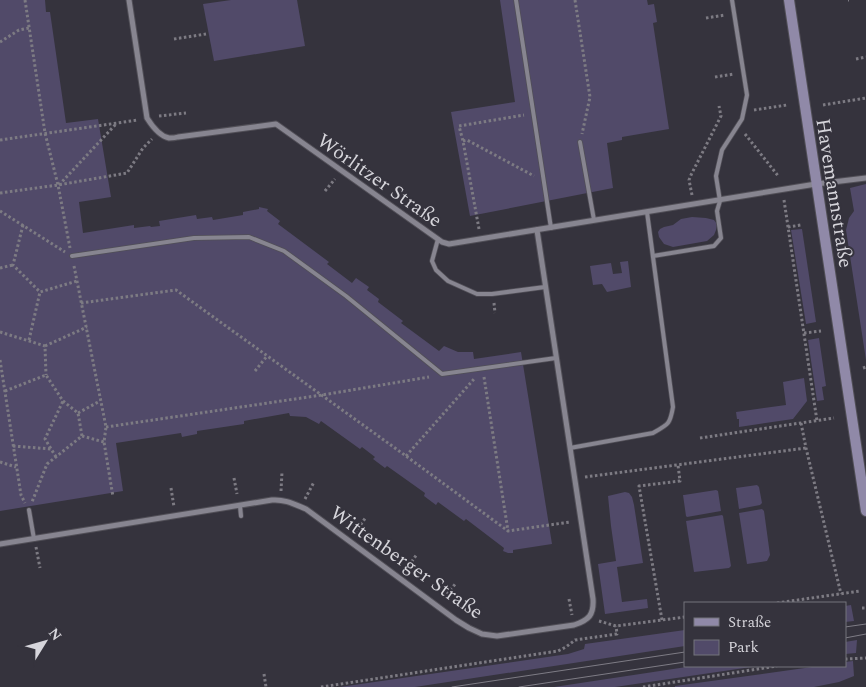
<svg xmlns="http://www.w3.org/2000/svg" width="866" height="687" font-family="Spectral,serif">
<style>
.green{fill:#514a69}
.lines{fill:none;stroke-linecap:round;stroke-linejoin:round}
.lane-casing{stroke:#514f57;stroke-width:5.5}
.street-casing{stroke:#514f57;stroke-width:7}
.secondary-casing{stroke:#514f57;stroke-width:12}
.path{stroke:#7d7b83;stroke-width:3;stroke-dasharray:2.5 2.5;stroke-linecap:butt}
.lane{stroke:#878590;stroke-width:4}
.street{stroke:#878590;stroke-width:5}
.secondary{stroke:#9089a8;stroke-width:10}
.tram{stroke:#7e7c85;stroke-width:1}
.labels{text-anchor:middle;stroke-width:4;stroke-linejoin:round;paint-order:stroke}
.street-label{font-size:20px;fill:#d6d5db;stroke:#35333d}
</style>
<rect width="100%" height="100%" fill="#35333d"/>
<g class="green">
<polygon points="0,0 45,0 46,12 50,12 66,123 98,119 111,197 79,202 83,233 134,225 134,228 150,226 151,227 160,226 159,221 196,215 197,219 212,217 213,220 243,215 243,212 259,209 259,207 268,209 267,211 280,221 278,224 329,262 327,264 352,283 356,278 369,287 367,290 379,299 378,302 403,321 401,323 439,351 444,346 458,352 473,352 474,359 521,352 552,544 513,550 513,553 508,553 503,551 504,548 466,519 464,521 438,502 436,505 424,496 425,493 387,466 385,468 373,459 375,457 362,447 360,449 321,421 319,424 306,417 290,416 289,413 244,421 244,424 197,431 197,434 182,437 181,433 116,443 123,491 0,511"/>
<polygon points="231,0 297,0 305,46 214,61 203,4"/>
<polygon points="500,0 647,0 648,5 654,4 657,22 653,23 669,129 622,137 622,140 607,143 613,188 470,216 451,112 515,102"/>
<polygon points="866,184 866,360 846,230 849,218 854,211 850,188"/>
<polygon points="692,217 706,218 714,220 717,224 716,230 714,235 707,241 673,247 664,244 659,237 658,232 660,229 664,227 673,225 681,219"/>
<polygon points="802,229 816,322 806,324 791,230"/>
<polygon points="628,261 631,287 607,292 602,284 593,285 590,266 611,263 613,274 622,273 620,262"/>
<polygon points="819,338 826,386 822,387 824,400 817,401 808,340"/>
<polygon points="804,378 807,401 793,419 739,427 739,419 737,419 736,412 786,405 783,382"/>
<polygon points="757,485 759,487 762,503 760,505 739,509 736,488"/>
<polygon points="716,490 718,491 721,511 687,517 686,516 683,495 684,495"/>
<polygon points="625,492 629,493 632,497 634,505 643,563 617,567 622,602 647,599 648,608 605,614 598,564 616,561 611,526 608,496"/>
<polygon points="762,509 764,511 770,555 767,561 747,564 739,513"/>
<polygon points="722,515 723,516 731,566 729,568 694,572 686,521"/>
<polygon points="851,605 854,621 845,622 845,606"/>
<polygon points="685,630 685,646 415,687 340,687 568,654 584,649 585,644"/>
<polygon points="857,640 856,653 845,654 845,642"/>
<polygon points="853,661 854,676 839,682 814,687 675,687 675,686 819,666 845,666 845,662"/>
<polygon points="693,666 758,666 615,687 554,687"/>
</g>
<g class="lines">
<g class="lane-casing">
<g id="lane">
<polyline points="516,0 551,228"/>
<polyline points="580,142 594,220"/>
<polyline points="438,239 432,261 436,270 448,281 477,294 492,294 545,287"/>
<polyline points="72,256 194,238 249,237 284,251 346,296 442,374 556,358"/>
<polyline points="653,256 714,246 721,238 717,211 720,201 716,176 722,150 742,119 747,95 732,0"/>
<path d="M570,448l83,-15c16,-9 17,-9 20,-26l-26,-195"/>
<polyline points="240,506 241,516"/>
<polyline points="29,510 34,539"/>
</g>
</g>
<g class="street-casing">
<g id="street">
<path d="M129,0l18,118c5,8 12,18 22,20 3,0 6,0 9,-1l98,-13 166,118 7,2 367,-60 50,-6"/>
<path d="M0,544l272,-44c13,-1 22,4 34,9l150,111 13,8 13,6 15,2 77,-11c15,-5 20,-10 19,-26l-56,-369"/>
</g>
</g>
<g class="secondary-casing">
<polyline id="secondary" points="789,0 866,511"/>
</g>
<g class="path">
<polyline points="25,0 45,133 58,185 70,248"/>
<polyline points="575,0 590,97 582,134"/>
<polyline points="848,0 849,0"/>
<polyline points="706,18 725,15"/>
<polyline points="174,39 206,34"/>
<polyline points="0,42 19,30 29,28"/>
<polyline points="856,59 866,57"/>
<polyline points="715,77 734,74"/>
<polyline points="823,105 866,98"/>
<polyline points="754,110 787,105"/>
<polyline points="159,116 186,113"/>
<polyline points="745,134 779,177"/>
<polyline points="0,140 138,120"/>
<polyline points="463,141 467,140 534,176"/>
<polyline points="59,185 116,124"/>
<polyline points="325,191 335,179"/>
<polyline points="0,193 58,185 127,173 143,148 152,139"/>
<polyline points="692,195 689,180 691,175 721,116 719,106"/>
<polyline points="784,200 817,421"/>
<polyline points="0,211 65,252"/>
<polyline points="23,225 13,265 40,292 77,281"/>
<polyline points="788,227 801,225"/>
<polyline points="479,229 463,141 459,126 524,115"/>
<polyline points="74,266 106,427 104,442 113,497"/>
<polyline points="0,268 13,265"/>
<polyline points="81,303 176,290 406,456 508,531 570,522"/>
<polyline points="494,303 495,313"/>
<polyline points="0,332 45,346 46,375"/>
<polyline points="804,333 821,331"/>
<polyline points="29,340 40,292"/>
<polyline points="45,346 87,327"/>
<polyline points="0,360 21,495 25,503"/>
<polyline points="863,368 866,367"/>
<polyline points="255,371 267,356"/>
<polyline points="484,377 508,531"/>
<polyline points="5,391 46,375 63,401 78,413 82,436 47,464 32,502"/>
<polyline points="78,413 100,401"/>
<polyline points="801,423 806,448 841,594"/>
<polyline points="106,427 322,395 429,377"/>
<polyline points="82,436 104,442"/>
<polyline points="700,438 834,418"/>
<polyline points="13,446 51,449"/>
<polyline points="406,456 474,379"/>
<polyline points="56,457 45,439 63,401"/>
<polyline points="0,462 16,467"/>
<polyline points="585,477 806,448"/>
<polyline points="234,478 237,494"/>
<polyline points="171,488 174,507"/>
<polyline points="281,491 282,472"/>
<polyline points="305,499 314,482"/>
<polyline points="355,533 366,517"/>
<polyline points="36,547 40,568"/>
<polyline points="406,570 417,554"/>
<polyline points="444,598 456,583"/>
<polyline points="569,599 572,615"/>
<polyline points="777,603 860,591"/>
<polyline points="862,608 866,608"/>
<polyline points="662,620 639,486 680,481 678,465"/>
<polyline points="599,621 616,626 685,617"/>
<polyline points="845,659 866,658"/>
<polyline points="264,674 266,687"/>
<polyline points="321,687 558,651 566,647 575,640 617,634 616,626"/>
<polyline points="643,687 777,666"/>
</g>
<use href="#lane" class="lane"/>
<use href="#street" class="street"/>
<use href="#secondary" class="secondary"/>
<g class="tram">
<polyline points="845,627 866,624"/>
<polyline points="845,638 866,634"/>
<polyline points="452,687 685,652"/>
<polyline points="519,687 685,662"/>
</g>
</g>
<g class="labels">
<g class="street-label">
<text transform="translate(380 180) rotate(35)" y="7">Wörlitzer Straße</text>
<text transform="translate(835 193) rotate(81)" y="7">Havemannstraße</text>
<text transform="translate(407 562) rotate(35)" y="7">Wittenberger Straße</text>
</g>
</g>
<rect x="684" y="602" width="162" height="65" fill="#35333d" stroke="#75747c"/>
<rect x="694" y="618" width="25" height="8" fill="#9089a8" stroke="#75747c"/>
<text x="728" y="627" font-size="15" fill="#d6d5db">Straße</text>
<rect x="694" y="640" width="25" height="15" fill="#514a69" stroke="#75747c"/>
<text x="728" y="652" font-size="15" fill="#d6d5db">Park</text>
<g transform="translate(45 642) rotate(53)" stroke="#35333d" stroke-width="4" paint-order="stroke">
<path d="M0-4L9 19L0 12L-9 19Z" fill="#d6d5db"/>
<text y="-8" font-size="14" font-weight="bold" text-anchor="middle" fill="#d6d5db">N</text>
</g>
</svg>
